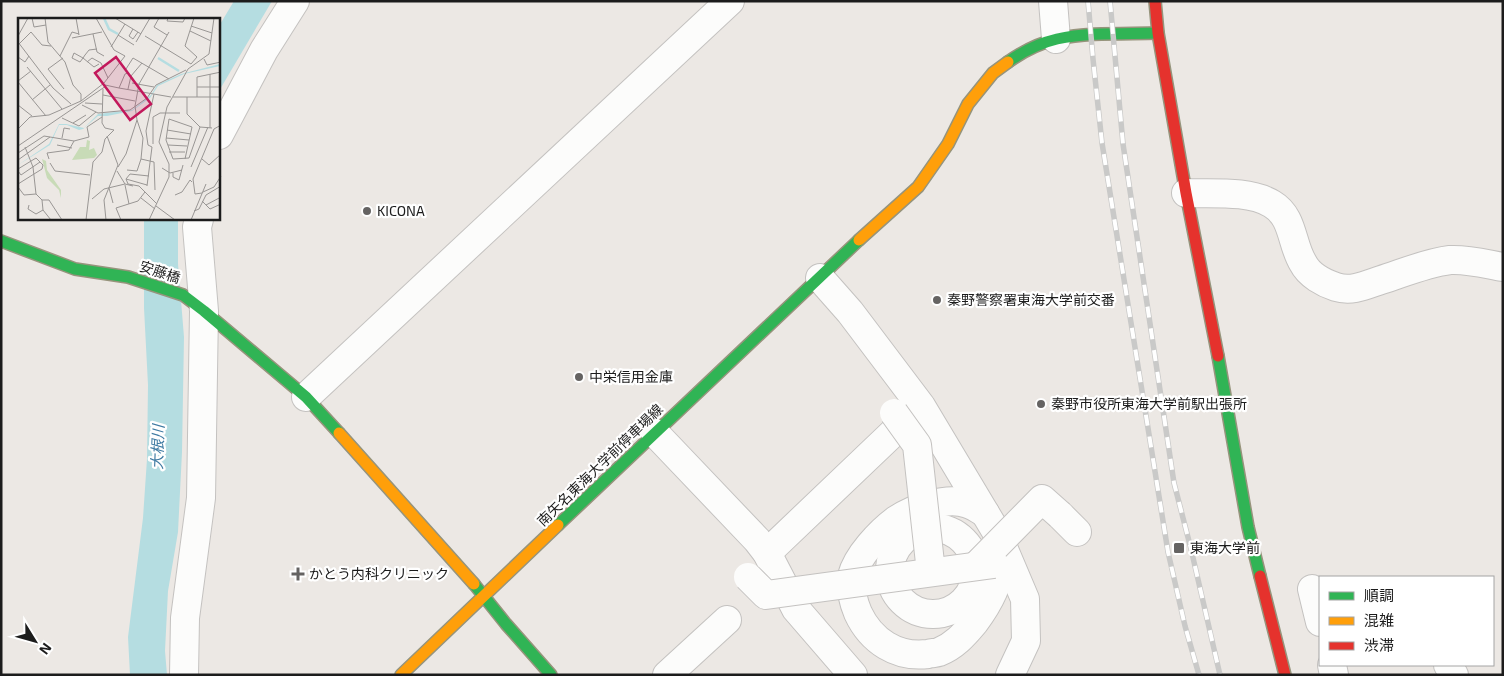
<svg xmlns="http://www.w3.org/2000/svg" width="1504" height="676" font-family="'Exo 2','Noto Sans JP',sans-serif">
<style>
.water{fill:#b5dde1}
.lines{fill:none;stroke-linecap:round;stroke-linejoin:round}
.street-casing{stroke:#c4c2c0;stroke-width:30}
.fast-casing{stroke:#96947c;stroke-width:14}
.slow-casing{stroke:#96947c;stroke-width:14}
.jam-casing{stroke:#96947c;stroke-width:14}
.street{stroke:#fcfcfb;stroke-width:28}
.fast{stroke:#30b455;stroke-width:11}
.slow{stroke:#ff9f0a;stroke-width:11}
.jam{stroke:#e5322d;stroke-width:11}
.rail-casing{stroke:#c9c9c8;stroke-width:5.5}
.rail{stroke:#fff;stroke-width:4;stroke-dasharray:11;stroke-linecap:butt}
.street-bridge-casing{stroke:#c4c2c0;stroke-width:30;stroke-linecap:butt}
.street-bridge{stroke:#fcfcfb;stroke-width:28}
.poi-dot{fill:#656362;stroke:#fff;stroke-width:2}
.labels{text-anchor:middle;stroke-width:4.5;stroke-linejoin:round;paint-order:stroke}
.poi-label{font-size:14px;fill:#1c1c1c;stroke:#fff;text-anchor:start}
.street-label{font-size:14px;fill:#1c1c1c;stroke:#fff}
.water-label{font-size:15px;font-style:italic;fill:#3e7aa2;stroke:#fff}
.inset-river{fill:none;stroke:#b5dde1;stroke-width:2.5}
.inset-road{fill:none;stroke:#999694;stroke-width:1}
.view{fill:#c2185b;fill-opacity:0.15;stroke:#c2185b;stroke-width:2.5}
.inset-edge{fill:none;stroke:#1c1c1c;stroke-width:2.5}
</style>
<rect width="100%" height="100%" fill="#ece8e4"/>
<g class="water">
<polygon points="234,1 272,1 219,91 219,26"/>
<polygon points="144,219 178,219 178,264 184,337 182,452 178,532 168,591 165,651 167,675 130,675 128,637 143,518 147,459 148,385 144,308"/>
</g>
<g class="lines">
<g class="street-casing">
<g id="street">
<polyline points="1053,1 1056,39"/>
<polyline points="219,135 264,50 295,1"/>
<path d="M1186,193c26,1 63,-3 86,11 22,13 19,40 31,59 6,12 21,20 33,24 16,5 30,-2 45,-7 22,-7 45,-17 69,-20 18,-1 36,4 53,7"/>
<polyline points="820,278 850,312 921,406 997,533 1025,599 1026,641 1010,675"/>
<polyline points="306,397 730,1"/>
<polyline points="655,433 757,540 767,553 796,609 853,675"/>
<path d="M985,513c-5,-3 -11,-7 -17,-9 -21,-8 -54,4 -72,16 -16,12 -39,36 -44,56 -3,10 2,28 6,37 13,28 39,45 70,41 3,-1 8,-1 11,-2 15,-6 25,-17 35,-29 12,-16 25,-38 26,-58 0,-8 -1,-16 -2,-23"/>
<polyline points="1060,515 1077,532"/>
<circle cx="933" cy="571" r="43"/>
<polyline points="767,553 918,409"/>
<polyline points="1312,589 1320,622"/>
<polyline points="1332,665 1334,675"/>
<polyline points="1448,665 1454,675"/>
<polyline points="184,675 185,618 201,498 204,311 197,227 199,219"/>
<polyline points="667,675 727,620"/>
</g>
</g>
<g class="fast-casing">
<g id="fast">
<path d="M1008,62c14,-10 32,-19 49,-23 32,-7 68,-5 101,-6"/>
<polyline points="1,241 75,269 128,277 183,295 204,311 306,397 339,433"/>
<polyline points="1218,356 1248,527 1260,576"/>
<polyline points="558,525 859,240"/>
<polyline points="474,584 506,624 551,675"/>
</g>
</g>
<g class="slow-casing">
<g id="slow">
<polyline points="859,240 918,187 948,144 968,104 993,73 1008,62"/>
<polyline points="339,433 474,584"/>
<polyline points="401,675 558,525"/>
</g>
</g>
<g class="jam-casing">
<g id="jam">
<polyline points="1155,1 1158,33 1186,193 1218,356"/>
<polyline points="1260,576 1285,675"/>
</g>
</g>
<use href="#street" class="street"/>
<use href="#fast" class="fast"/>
<use href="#slow" class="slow"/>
<use href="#jam" class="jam"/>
<g class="rail-casing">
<g id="rail">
<polyline points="1088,1 1093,59 1102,143 1168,552 1185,626 1199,675"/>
<polyline points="1110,1 1123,144 1174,483 1191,549 1220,675"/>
</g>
</g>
<use href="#rail" class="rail"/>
<g class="street-bridge-casing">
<g id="street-bridge">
<polyline points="894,413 917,445 931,572"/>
<polyline points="976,566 1042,499 1060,515"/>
<polyline points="748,577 766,595 994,564"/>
</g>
</g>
<use href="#street-bridge" class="street-bridge"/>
</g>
<g class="poi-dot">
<circle cx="367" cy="211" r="5"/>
<circle cx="937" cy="300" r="5"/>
<circle cx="579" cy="377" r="5"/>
<circle cx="1041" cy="404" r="5"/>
<rect x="1173" y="542" width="12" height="12" rx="2.5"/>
<path d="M295.5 566.5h5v5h5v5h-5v5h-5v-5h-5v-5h5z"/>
</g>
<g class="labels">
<g class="poi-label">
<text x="377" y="216">KICONA</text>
<text x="947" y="305">秦野警察署東海大学前交番</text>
<text x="589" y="382">中栄信用金庫</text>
<text x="1051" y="409">秦野市役所東海大学前駅出張所</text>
<text x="1190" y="553">東海大学前</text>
<text x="309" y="579">かとう内科クリニック</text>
</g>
<g class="street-label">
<text transform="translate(160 272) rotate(18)" y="5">安藤橋</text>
<text transform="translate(600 465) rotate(-44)" y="5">南矢名東海大学前停車場線</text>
</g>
<g class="water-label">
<text transform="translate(158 447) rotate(-88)" y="5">大根川</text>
</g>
</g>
<g transform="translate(18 18)">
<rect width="202" height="202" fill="#ece8e4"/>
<path d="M69,122l3,1 -1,9 5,-2 3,7 -3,3 -22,2 8,-13h6zM24,141l4,2 1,9 14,20v8l-2,-8 -12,-12z" fill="#c8dbb7"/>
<path d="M202,46v2l-36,8 -26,12 -8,12 -18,13 -25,5h-9l-15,13 -4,1 -12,-5h-8l-9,20 -32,20 31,-21 10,-20h7l18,4 14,-14 34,-4 19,-15 6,-10 24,-11z" fill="#b5dde1"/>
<path class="inset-river" d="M86,0l5,11 9,5M140,40l21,13"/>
<path class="inset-road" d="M14,0l2,9 12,-2M27,0l3,24 17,20 8,23 8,9v7M58,0l3,17M78,0l18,32 11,6M97,0l26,16M141,0l-5,9 13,8M150,0l-1,3 16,1 2,-4M173,8l21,7M115,11l-4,7 4,3 5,-7M172,13l21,10M75,16l4,18 7,4M100,17l16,10M0,18l10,-18M127,18l46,28 6,-7 -12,-11 9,-28M54,20l30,-6M0,24l35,46 18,16M118,24l14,-24M1,26l12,-12 11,13 9,1M93,29l14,-23M79,31l-8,1 -4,5 -2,3 -3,4 -8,-4 2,-5 9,5 11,9 5,-3M42,38l12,-24 7,2M0,39l7,5 4,-6M45,40l-15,11 16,20M186,41l3,6 14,-3M69,44l5,-4 9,5 7,15M9,49l35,42M108,51l7,-11 36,21M113,58l11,-13M0,63l13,-10M0,64l28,34M114,65l22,4M87,67l14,3 6,-14 3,-1 3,3 -3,13M179,69h24M101,70l52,9M85,77l32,6M155,79h48M169,79v17l13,13 12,1M179,79v-20l24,-5M14,82l18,-15M67,85l17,1M0,87l14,11M64,87l16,8 32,-3 17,-12 9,-13 30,-15M44,100l17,8 17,-14M151,101l-3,21 7,19 16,-1 11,-31M151,101l23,8 -7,32M55,105l13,-8M192,110v-54M149,112l24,4M44,120l2,-10 6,1M148,120l23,2M0,122v-11l12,-12 19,-2 32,-14 23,-18 21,-27M135,126v-27l7,-4h20M39,127l15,3M150,127l19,1M0,128l88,-60M7,129l8,20 3,27 6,6 1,10 8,10M151,134h16M0,135l26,-17 30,5 15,-4 -2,-10 15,-10M31,141l-2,-6 22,-3 5,-9M123,141l13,3 1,28M184,141l7,6 12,-11M0,142l32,-23M32,145l5,8 35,4M100,149l8,-13 11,-34 -2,-14 4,-22 30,-52M173,149l17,-40M144,150l8,5 12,-3M0,151l18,-11 7,7 -1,4 -24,15M109,152l10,1 4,-12 2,-21 -6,-18M0,153l3,4 19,-13M99,153l8,13 8,2M155,155v4l6,3 4,-15M108,161l2,5 11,2 18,18M108,161l4,-5 19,2M108,161l21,6M107,167l4,19M129,168l5,-39 -4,-2 -2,-14 8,-37M0,169l6,8 12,-1M91,170l4,15M185,174l11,-5 7,-11M184,175l-7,1 -2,-15 21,-50 7,-4M157,177l7,-3 8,-12 2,2M123,180l14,11M74,181l12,-10 21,-5M24,182h7l13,20M184,183l8,8 11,-5M11,187l-1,4 8,5 7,-4M188,187l15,-8M138,188l19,14M176,193l5,-2 7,-14 15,-9M68,202l7,-58 9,-10 3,-13 9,-9 -9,-2 -3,-5 1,-34M88,202l-2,-20 14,-35 -11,-29M103,202l-5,-12 22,-7 7,-9M131,202l20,-43v-13l-10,-22 8,-35 21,-38 21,-15 5,-36M173,202l15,-36"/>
<path class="view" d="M98,39l35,47 -21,16 -35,-47z"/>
<rect width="202" height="202" class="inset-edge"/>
</g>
<rect width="1504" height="676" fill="none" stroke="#1c1c1c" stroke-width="5"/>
<rect x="1319" y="576" width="175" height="90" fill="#ffffff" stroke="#a4a4a4"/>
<rect x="1329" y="592" width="25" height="8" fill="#30b455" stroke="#a4a4a4"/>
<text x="1364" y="601" font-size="15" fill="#1c1c1c">順調</text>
<rect x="1329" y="617" width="25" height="8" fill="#ff9f0a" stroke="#a4a4a4"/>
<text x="1364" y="626" font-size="15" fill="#1c1c1c">混雑</text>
<rect x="1329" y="642" width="25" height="8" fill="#e5322d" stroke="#a4a4a4"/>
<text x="1364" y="651" font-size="15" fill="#1c1c1c">渋滞</text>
<g transform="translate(35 641) rotate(127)" stroke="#ffffff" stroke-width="4" paint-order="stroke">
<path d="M0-4L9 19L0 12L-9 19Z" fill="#1c1c1c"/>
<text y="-8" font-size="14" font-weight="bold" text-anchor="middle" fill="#1c1c1c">N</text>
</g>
</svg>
